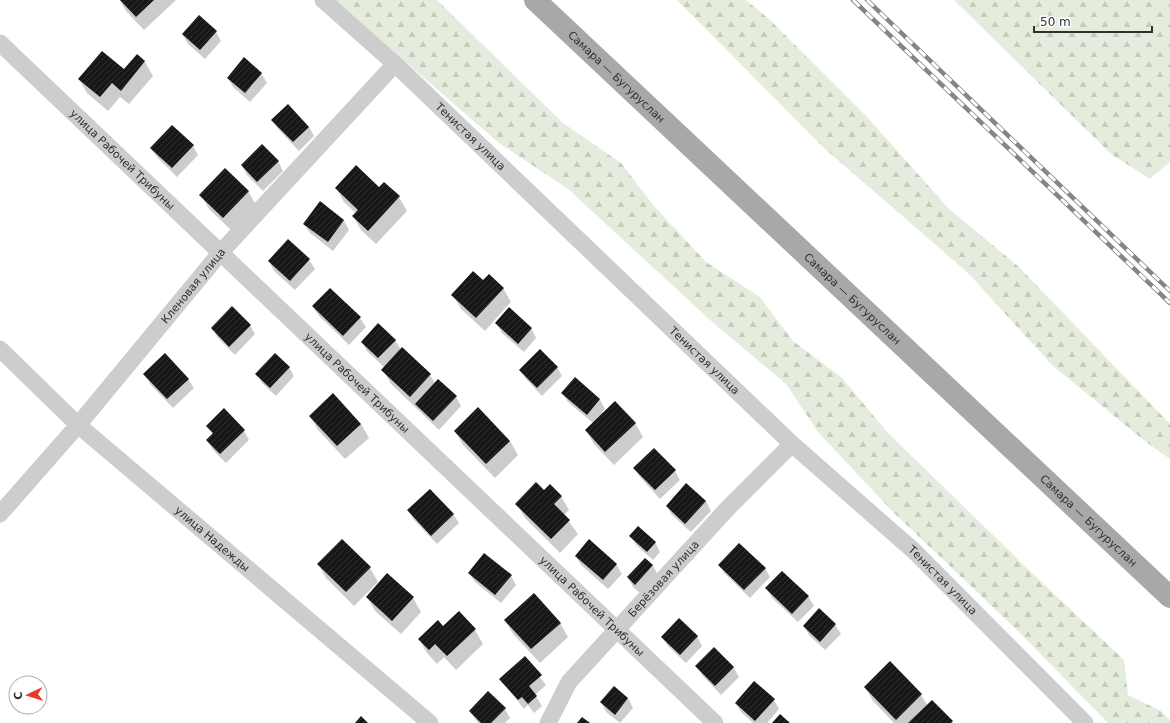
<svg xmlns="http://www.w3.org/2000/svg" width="1170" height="723" font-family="'DejaVu Sans',sans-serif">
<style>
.forest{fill:url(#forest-firs)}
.shadow{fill:#0003}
.building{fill:url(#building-hatch)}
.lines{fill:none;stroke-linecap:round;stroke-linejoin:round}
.street{stroke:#cdcdcd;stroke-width:17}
.primary{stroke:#a8a8a8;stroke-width:22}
.rail-casing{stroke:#858585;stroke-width:4.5}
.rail{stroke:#fff;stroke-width:3;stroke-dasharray:9;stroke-linecap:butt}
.labels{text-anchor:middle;stroke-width:4;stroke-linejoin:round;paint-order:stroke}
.street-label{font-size:11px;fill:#303030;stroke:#fff}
</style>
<defs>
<pattern id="forest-firs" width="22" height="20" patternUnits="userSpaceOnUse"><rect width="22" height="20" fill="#e4eddd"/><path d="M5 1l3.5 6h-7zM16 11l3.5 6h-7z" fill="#c4ccbe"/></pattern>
<pattern id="building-hatch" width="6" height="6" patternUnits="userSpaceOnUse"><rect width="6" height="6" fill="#171717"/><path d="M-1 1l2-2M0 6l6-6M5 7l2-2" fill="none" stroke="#303030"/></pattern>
</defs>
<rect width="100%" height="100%" fill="#fff"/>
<g class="forest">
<polygon points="334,0 437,0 563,123 621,163 654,206 706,262 760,297 793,341 842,378 887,432 1031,572 1124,660 1128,695 1161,711 1170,720 1170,723 1108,723 1020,633 892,511 818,432 786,384 710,320 568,189 499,143"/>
<polygon points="677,0 746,0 770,20 868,118 949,209 1018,266 1170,424 1170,459 1146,442 1053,366 968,273 824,148"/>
<polygon points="954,0 1170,0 1170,162 1150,179 1111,154"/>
</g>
<g class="shadow">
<polygon points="120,0 176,0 144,30 126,11"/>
<polygon points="216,32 221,41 205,59 188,44 183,35"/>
<polygon points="137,55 145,62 153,76 129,104 120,97 108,111 87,93 79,79 124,71"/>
<polygon points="261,73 267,83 250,102 233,87 228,78"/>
<polygon points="272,120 309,127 314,136 299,151 278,129"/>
<polygon points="193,146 198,155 177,177 157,157 151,148"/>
<polygon points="278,161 283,171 263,191 247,175 242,165"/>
<polygon points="336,188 379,188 399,197 407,211 376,244 361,230 353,216 356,213 344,202"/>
<polygon points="248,191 256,205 232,231 209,209 201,195"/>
<polygon points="320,203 344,221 349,230 333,251 310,233 304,224"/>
<polygon points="309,260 315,269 295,290 274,271 269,261"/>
<polygon points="483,281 503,288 511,302 485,331 461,309 453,295"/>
<polygon points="330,289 360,318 366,327 349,345 319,316 313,307"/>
<polygon points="496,323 531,328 536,338 524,352 502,333"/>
<polygon points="250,325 255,334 235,355 217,337 212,328"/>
<polygon points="395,340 401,350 402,349 430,375 435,383 456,397 461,406 439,430 391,384 383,370 385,368 367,351 362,342"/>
<polygon points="289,367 294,376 276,396 262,383 257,374"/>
<polygon points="557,367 562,376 542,396 526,379 520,370"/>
<polygon points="145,374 188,379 194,388 173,408 150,384"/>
<polygon points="575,378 600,400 605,409 602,412 603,413 635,423 643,437 614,465 594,444 586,430 593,423 568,402 562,393"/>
<polygon points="310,416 361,424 369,438 345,459 318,430"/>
<polygon points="207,426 244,431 249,440 226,463 213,450 207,440 213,435"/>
<polygon points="455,431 510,441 518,455 495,478 463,445"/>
<polygon points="634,468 675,471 680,480 660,499 640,477"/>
<polygon points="687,484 706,501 711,511 691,532 672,515 667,506"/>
<polygon points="544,491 561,496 569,510 564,515 578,534 560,553 525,518 517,504"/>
<polygon points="409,511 453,514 459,523 437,544 414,520"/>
<polygon points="631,536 655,542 660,552 653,560 636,545"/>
<polygon points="576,556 616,564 622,574 608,589 581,565"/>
<polygon points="646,559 653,566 658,575 640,593 633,587 628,577"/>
<polygon points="318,564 370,568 378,582 354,606 326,578"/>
<polygon points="719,565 765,568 770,577 750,598 725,574"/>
<polygon points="469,573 511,576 516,585 501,603 475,582"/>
<polygon points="767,589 808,596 814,606 798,622 772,598"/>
<polygon points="367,597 413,598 421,612 401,634 375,611"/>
<polygon points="505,620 560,623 568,637 540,663 513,634"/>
<polygon points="835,625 841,634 825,650 809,635 804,626"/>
<polygon points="443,627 475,630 483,644 456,670 444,657 437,664 427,653 419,639"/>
<polygon points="697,636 702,646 686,663 668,646 662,637"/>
<polygon points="714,648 734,668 739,677 721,695 702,675 697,666"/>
<polygon points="525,658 546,685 535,695 542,706 534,713 528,705 524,709 501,679"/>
<polygon points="890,663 921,695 928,706 932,701 953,723 894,723 873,701 865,687"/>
<polygon points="628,698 633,708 620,723 606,712 601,702"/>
<polygon points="774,700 779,709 767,723 753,723 741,712 736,703"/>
<polygon points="505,709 510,718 505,723 478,723 470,711"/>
</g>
<g class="building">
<polygon points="120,0 154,0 136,17"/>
<polygon points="199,15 217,31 200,50 182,34"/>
<polygon points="102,51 124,69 137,54 145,61 121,91 112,83 100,97 78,79"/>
<polygon points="244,57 262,73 245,93 227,78"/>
<polygon points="288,104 309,127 293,142 271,120"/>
<polygon points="172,125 194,145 172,168 150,148"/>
<polygon points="262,144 279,161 257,182 241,165"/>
<polygon points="356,165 379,187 384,182 400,196 368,231 352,216 358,210 335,188"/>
<polygon points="225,168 249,191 223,218 199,195"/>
<polygon points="320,201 344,220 328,242 303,224"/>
<polygon points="288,239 310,259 290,281 268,261"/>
<polygon points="473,271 483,280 489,274 504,288 476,318 451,295"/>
<polygon points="330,288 361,317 343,336 312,306"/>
<polygon points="232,306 251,325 229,347 211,328"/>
<polygon points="509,307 532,328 518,344 495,323"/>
<polygon points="378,323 396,340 378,358 361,342"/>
<polygon points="402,347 431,374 410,397 381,370"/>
<polygon points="540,349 558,367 537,388 519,370"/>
<polygon points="165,353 189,379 167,399 143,374"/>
<polygon points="275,353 290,367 270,388 255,374"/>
<polygon points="575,377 600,399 587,415 561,393"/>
<polygon points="438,379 457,396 433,421 415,404"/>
<polygon points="333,393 361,424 337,446 309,416"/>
<polygon points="615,401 636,423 605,452 585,430"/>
<polygon points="478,407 510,441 486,464 454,431"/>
<polygon points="224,408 245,430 220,454 206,440 213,433 206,426"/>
<polygon points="654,448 676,470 655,490 633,468"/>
<polygon points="536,482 544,490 550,484 562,496 554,504 570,520 551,539 515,504"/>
<polygon points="686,483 706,501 685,524 666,506"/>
<polygon points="430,489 454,514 431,536 407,510"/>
<polygon points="638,526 656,542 647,552 629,536"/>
<polygon points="342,539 371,567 346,592 317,564"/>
<polygon points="589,539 617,564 603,580 575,556"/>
<polygon points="739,543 766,568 744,590 718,565"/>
<polygon points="484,553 512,575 495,595 468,573"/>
<polygon points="645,558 653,565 635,585 627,577"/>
<polygon points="782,571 809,596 792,614 765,588"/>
<polygon points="387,573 414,597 392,621 366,597"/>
<polygon points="534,593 561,623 531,649 504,620"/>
<polygon points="819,608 836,624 820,642 803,626"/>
<polygon points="459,611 476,629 447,656 435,644 429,650 418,639 438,620 443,626"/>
<polygon points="679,618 698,636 680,655 661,637"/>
<polygon points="714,647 734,667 715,686 695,666"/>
<polygon points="525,656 542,675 529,686 537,696 528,704 522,697 518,700 499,679"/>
<polygon points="890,661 922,694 896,720 864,687"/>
<polygon points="754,681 775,699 755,721 735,703"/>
<polygon points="614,686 628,698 615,715 600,702"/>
<polygon points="488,691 506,708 491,723 481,723 469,711"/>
<polygon points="932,700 953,721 951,723 908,723"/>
<polygon points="780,714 790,723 772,723"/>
<polygon points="361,716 368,723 355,723"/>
<polygon points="582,717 590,723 577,723"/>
</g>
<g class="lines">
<g class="street">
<path id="s1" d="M323,0l72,64 397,380 122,107 171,172"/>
<path id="s2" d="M0,43l715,680"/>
<path id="s3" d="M0,349l78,76 352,298"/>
<path id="s4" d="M0,514l78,-89 143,-173 174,-188"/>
<path id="s5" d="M548,723l21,-41 158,-173 65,-65"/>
</g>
<path class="primary" id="s6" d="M535,0l635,597"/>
<g class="rail-casing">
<g id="rail">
<polyline points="853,0 1170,303"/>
<polyline points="867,0 1170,291"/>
</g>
</g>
<use href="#rail" class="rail"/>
</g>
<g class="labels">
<g class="street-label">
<text dy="4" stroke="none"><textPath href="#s6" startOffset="112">Самара — Бугуруслан</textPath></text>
<text dy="4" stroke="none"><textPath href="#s1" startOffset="201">Тенистая улица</textPath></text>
<text dy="4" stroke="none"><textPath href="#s2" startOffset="169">улица Рабочей Трибуны</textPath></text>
<text dy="4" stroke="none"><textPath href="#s4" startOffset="299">Кленовая улица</textPath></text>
<text dy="4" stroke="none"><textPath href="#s6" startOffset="436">Самара — Бугуруслан</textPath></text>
<text dy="4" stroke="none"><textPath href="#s1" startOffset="525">Тенистая улица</textPath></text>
<text dy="4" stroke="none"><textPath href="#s2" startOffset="493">улица Рабочей Трибуны</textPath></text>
<text dy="4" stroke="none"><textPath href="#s6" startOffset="760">Самара — Бугуруслан</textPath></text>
<text dy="4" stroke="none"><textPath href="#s3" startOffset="285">улица Надежды</textPath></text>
<text dy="4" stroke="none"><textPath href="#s5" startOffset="186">Берёзовая улица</textPath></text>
<text dy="4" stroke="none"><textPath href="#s1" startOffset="849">Тенистая улица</textPath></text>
<text dy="4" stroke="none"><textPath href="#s2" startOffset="817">улица Рабочей Трибуны</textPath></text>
</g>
</g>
<g transform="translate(28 695) rotate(266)"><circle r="19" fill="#ffffff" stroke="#acacac"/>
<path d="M0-3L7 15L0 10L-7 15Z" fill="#ec382c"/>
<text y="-6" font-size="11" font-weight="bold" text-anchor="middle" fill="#303030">С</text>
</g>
<path d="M1034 26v6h118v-6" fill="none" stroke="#303030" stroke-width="2"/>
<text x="1040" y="26" font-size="12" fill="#303030" stroke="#ffffff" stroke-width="3" paint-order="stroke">50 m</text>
</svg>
